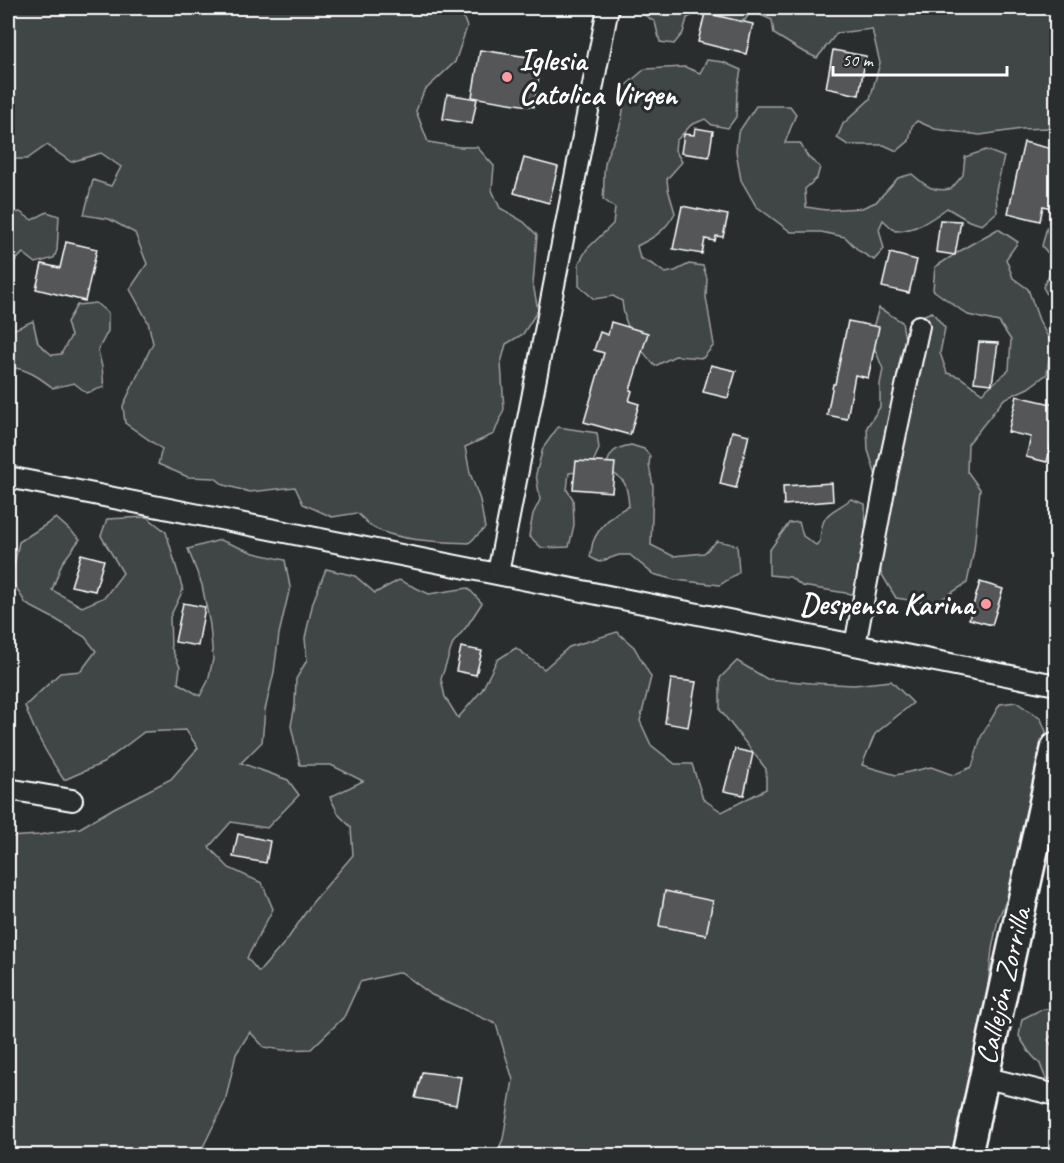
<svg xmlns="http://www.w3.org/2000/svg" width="1064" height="1163" font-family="Caveat,sans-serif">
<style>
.green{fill:#414445;stroke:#a0a2a2;stroke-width:1.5}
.building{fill:#555758;stroke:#fff;stroke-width:1.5}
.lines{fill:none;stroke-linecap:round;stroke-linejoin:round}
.street-casing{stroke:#fff;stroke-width:24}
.secondary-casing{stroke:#fff;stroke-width:33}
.street{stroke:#2a2d2e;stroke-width:20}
.secondary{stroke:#2a2d2e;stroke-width:28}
.poi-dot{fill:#ff9aa2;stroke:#2a2d2e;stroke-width:2}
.labels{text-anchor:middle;stroke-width:6;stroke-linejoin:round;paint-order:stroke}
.poi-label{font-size:30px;font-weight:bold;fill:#fff;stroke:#2a2d2e;text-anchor:start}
.street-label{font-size:30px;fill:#fff;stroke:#2a2d2e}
</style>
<rect width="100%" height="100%" fill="#2a2d2e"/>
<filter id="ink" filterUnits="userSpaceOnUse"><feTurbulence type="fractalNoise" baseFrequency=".0167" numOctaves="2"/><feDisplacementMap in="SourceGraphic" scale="12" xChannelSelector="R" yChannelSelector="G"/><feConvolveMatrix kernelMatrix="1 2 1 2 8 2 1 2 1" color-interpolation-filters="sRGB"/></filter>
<g filter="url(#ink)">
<g class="green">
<path d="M8,8h452l7,19 -12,35 -31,29 -8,20 12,31 31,5h18l17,19 -2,24 8,18 24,14 13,13 -4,49 5,26 -15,24 -17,10 -5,19 3,46 -10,25 -29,13 5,26 10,27 5,28 -16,15c-27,-1 -75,-2 -98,-17 -5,-4 -9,-9 -14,-13l-25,4 -29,-13 -8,-17 -45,5 -26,-7 -9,-7 -27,-1 -30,-13 4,-15 -37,-26 -2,-17 30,-63 -5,-21 -18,-33 17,-25 -12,-31 -26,-14 -25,-4 9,-35 18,6 10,-19 -20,-14 -30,9 -24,-17 -20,14h-19z"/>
<polygon points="634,8 709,8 687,18 683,33 674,44 660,42 655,22"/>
<polygon points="713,8 1056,8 1056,132 1048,128 1022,129 980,135 935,129 917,121 912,126 909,141 897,151 884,145 848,145 837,138 843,124 870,99 880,63 872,29 837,33 817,58 800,50 774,34 772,20 751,11 745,20 732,24"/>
<path d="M707,60l16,2 18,8 -4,21 -1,26 -8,11 -16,-3 -7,-6 -14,6 -15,16 -1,9 7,12 -15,17 1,10 7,24c-10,18 -20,24 -38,33l3,12 14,7 11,8 10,-2 14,-7 14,2 4,12 -1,19 8,48 -11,13 -28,-2 -20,10c-19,-22 -30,-35 -33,-65l-9,-5 -19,3 -15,-13v-23l8,-14 26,-25 2,-16 -12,-9c2,-15 -1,-29 4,-43 3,-9 9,-18 12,-27 5,-14 5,-28 6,-43l20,-17 40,-2 15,6z"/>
<path d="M756,106h34l6,8 -11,29h15l8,14 12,10 -3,11 -12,11 1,18 20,3 36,-2 14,-6 22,-24 14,-4c14,12 20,18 39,15l12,-14 2,-18 21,-7 18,7 -8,33 1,22 -15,13 -13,-4 -22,-13c-16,12 -32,23 -52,23l-12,-11 -4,9 5,20 -10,11 -15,-9 -14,-14 -24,-5h-30l-35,-26 -15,-26 -5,-29 2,-18z"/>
<polygon points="20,212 32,220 47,212 59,216 57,250 54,258 36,263 23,253 13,263 8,261 8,214"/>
<polygon points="1047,227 1056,227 1056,304 1052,304 1043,287 1052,269 1052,258 1042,246"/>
<polygon points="998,229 1018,242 1006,259 1013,278 1028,289 1039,320 1049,339 1056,346 1056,359 1049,356 1047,374 1028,388 1004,399 968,444 967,471 980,489 974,550 967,583 934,604 896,598 881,573 877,542 887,501 876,476 868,450 867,427 880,407 880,384 883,369 870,337 879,308 902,322 907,351 912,320 932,312 945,328 940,353 947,373 960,377 982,393 1009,370 1011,340 999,322 968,315 933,290 935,267 968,246"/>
<path d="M96,303l12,10v18l-10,19 4,17 2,20 -17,6 -13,-10 -21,5c-14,-11 -27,-20 -45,-21v-35l25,-11 5,22 14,12 9,-1 10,-18 -4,-14 10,-17z"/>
<polygon points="558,427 597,433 599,449 589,471 569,473 567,490 573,499 574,525 569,547 542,548 529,536 533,514 540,500 536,474 543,448"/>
<path d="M631,445l13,4 6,7 -1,9 4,21 -2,59 22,11 31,-3 13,-12 20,4 2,27 -19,13 -45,-5 -22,-6 -23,-19h-11l-20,7 -9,-5c1,-5 2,-11 3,-15 6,-16 21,-29 36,-36 -2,-23 -3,-27 -24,-37 5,-17 9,-21 26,-24z"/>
<path d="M851,499l14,5 3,90h-16l-50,-8 -12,-9 -21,-2v-24l20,-28 10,-1 4,14 13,9 4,-4c2,-31 10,-26 31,-42z"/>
<path d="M147,517l19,15 17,58 -13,27 1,30 9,20 -2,16 22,13 8,-15 5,-22 -3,-34 -8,-40 -14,-36 32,-9 34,13 31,7 5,27 -11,47 -5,38 -9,38 -3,32 -21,21 47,17 11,15 -32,33 -36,-6 -22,25 20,21 33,15 11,26 -26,49 12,14 28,-32 25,-37 41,-48 -2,-28 -12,-12 -9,-18 33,-16 -32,-16h-31l-9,-39 4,-21 1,-26 11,-19 -2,-22 8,-36 13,-33 29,7 20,17 24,-13 30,14 39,-6 14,15 -15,23 -14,17 -12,36 4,18 13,21 24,-28 15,-30 19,-12 28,21 25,-22 48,-15 17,15 17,30 -11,44 11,24 24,19h17l11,35 19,13 44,-23v-20l-46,-59v-32l17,-17 30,18 44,4 43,2 37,-4 22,22 -38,31 -13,31 34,10 35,-8 22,8 19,-8 9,-30 19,-33 16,-2 25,17 8,20 -16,75 -16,38 -3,31 -16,36 -6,30 -8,73 -27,133h-461l7,-16 10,-59 -17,-56 -64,-29 -31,-23 -41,10 -16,35 -33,32 -28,1 -19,-3 -14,-15 -14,22 -11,48 -26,53h-191v-318l31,-2 41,-7 34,-20 57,-29 27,-31 -12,-18 -42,2 -41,31 -39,17c-17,-26 -28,-44 -39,-74l35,-33 21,-2 15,-20 -11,-14 -30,-18 -29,-15 -15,-25 8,-37 37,-24 24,21 -18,24 -10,27 30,17 23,-10 18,-24 -22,-37 6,-17z"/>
<polygon points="1056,1008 1056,1030 1048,1040 1056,1051 1056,1079 1046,1079 1040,1064 1029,1052 1019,1036 1022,1019 1040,1010"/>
</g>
<g class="building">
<polygon points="705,13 753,24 746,54 698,42"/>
<polygon points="480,50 542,59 534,107 472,97"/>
<polygon points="833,50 866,56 859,95 826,88"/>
<polygon points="447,94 477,99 472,124 443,119"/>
<polygon points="695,128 713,131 709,157 681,153 684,134 694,135"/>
<polygon points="1024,142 1056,150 1056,209 1043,206 1040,221 1008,213"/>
<polygon points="524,158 558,167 549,203 514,193"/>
<polygon points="682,206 728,215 723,237 716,236 715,241 705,239 702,254 673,249"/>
<polygon points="940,220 961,221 955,255 936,252"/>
<polygon points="66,242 97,249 85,301 36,289 42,264 60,268"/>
<polygon points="890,253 917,260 909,293 882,287"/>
<polygon points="848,321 879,327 868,378 855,375 847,419 827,415 833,384 835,384"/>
<polygon points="611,322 648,333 630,390 632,391 629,401 639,404 630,435 584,422 604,353 594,350 600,332 608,335"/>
<polygon points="979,342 998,343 992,384 974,382"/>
<polygon points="711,365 736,371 728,398 703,392"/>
<polygon points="1017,396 1056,405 1056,422 1047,462 1026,457 1031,437 1008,432"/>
<polygon points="732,431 749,435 736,488 720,484"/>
<polygon points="576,461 615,463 612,492 573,489"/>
<polygon points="832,483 833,501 784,505 783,486"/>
<polygon points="81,554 104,560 95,591 71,586"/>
<polygon points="980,582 1003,589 992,625 969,619"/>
<polygon points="183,603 205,607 198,646 175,642"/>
<polygon points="461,647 482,651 476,675 456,671"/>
<polygon points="671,679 696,682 688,727 665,723"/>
<polygon points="735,749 753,753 744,795 724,791"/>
<polygon points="238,834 270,841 266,863 233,857"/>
<polygon points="665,891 713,901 706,935 659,926"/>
<polygon points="422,1072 461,1077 456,1105 415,1098"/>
</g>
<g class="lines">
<g class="street-casing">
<g id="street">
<polyline points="8,477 1056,685"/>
<polyline points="498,573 608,8"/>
<polyline points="855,645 886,480 919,326"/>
<polyline points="8,789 72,800"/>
<polyline points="983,1077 1056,1095"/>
</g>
</g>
<g class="secondary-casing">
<polyline id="secondary" points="967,1156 1056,747"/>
</g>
<use href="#street" class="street"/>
<use href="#secondary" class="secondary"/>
</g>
</g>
<g class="poi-dot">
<circle cx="507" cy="77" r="6"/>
<circle cx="986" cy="604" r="6"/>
</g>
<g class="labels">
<g class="poi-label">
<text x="519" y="70">Iglesia<tspan x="519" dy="34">Catolica Virgen</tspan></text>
<text x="974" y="614" text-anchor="end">Despensa Karina</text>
</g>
<g class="street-label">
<text transform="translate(1003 986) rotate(-77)" y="10">Callejón Zorrilla</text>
</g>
</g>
<rect width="1064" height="1163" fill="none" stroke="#2a2d2e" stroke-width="30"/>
<rect x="15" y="15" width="1034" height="1133" fill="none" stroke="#fff" stroke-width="2" filter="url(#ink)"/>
<path d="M833 66v9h174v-9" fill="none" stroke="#ffffff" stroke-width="3"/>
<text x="842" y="66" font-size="18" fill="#ffffff" stroke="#2a2d2e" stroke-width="4.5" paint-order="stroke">50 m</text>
</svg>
